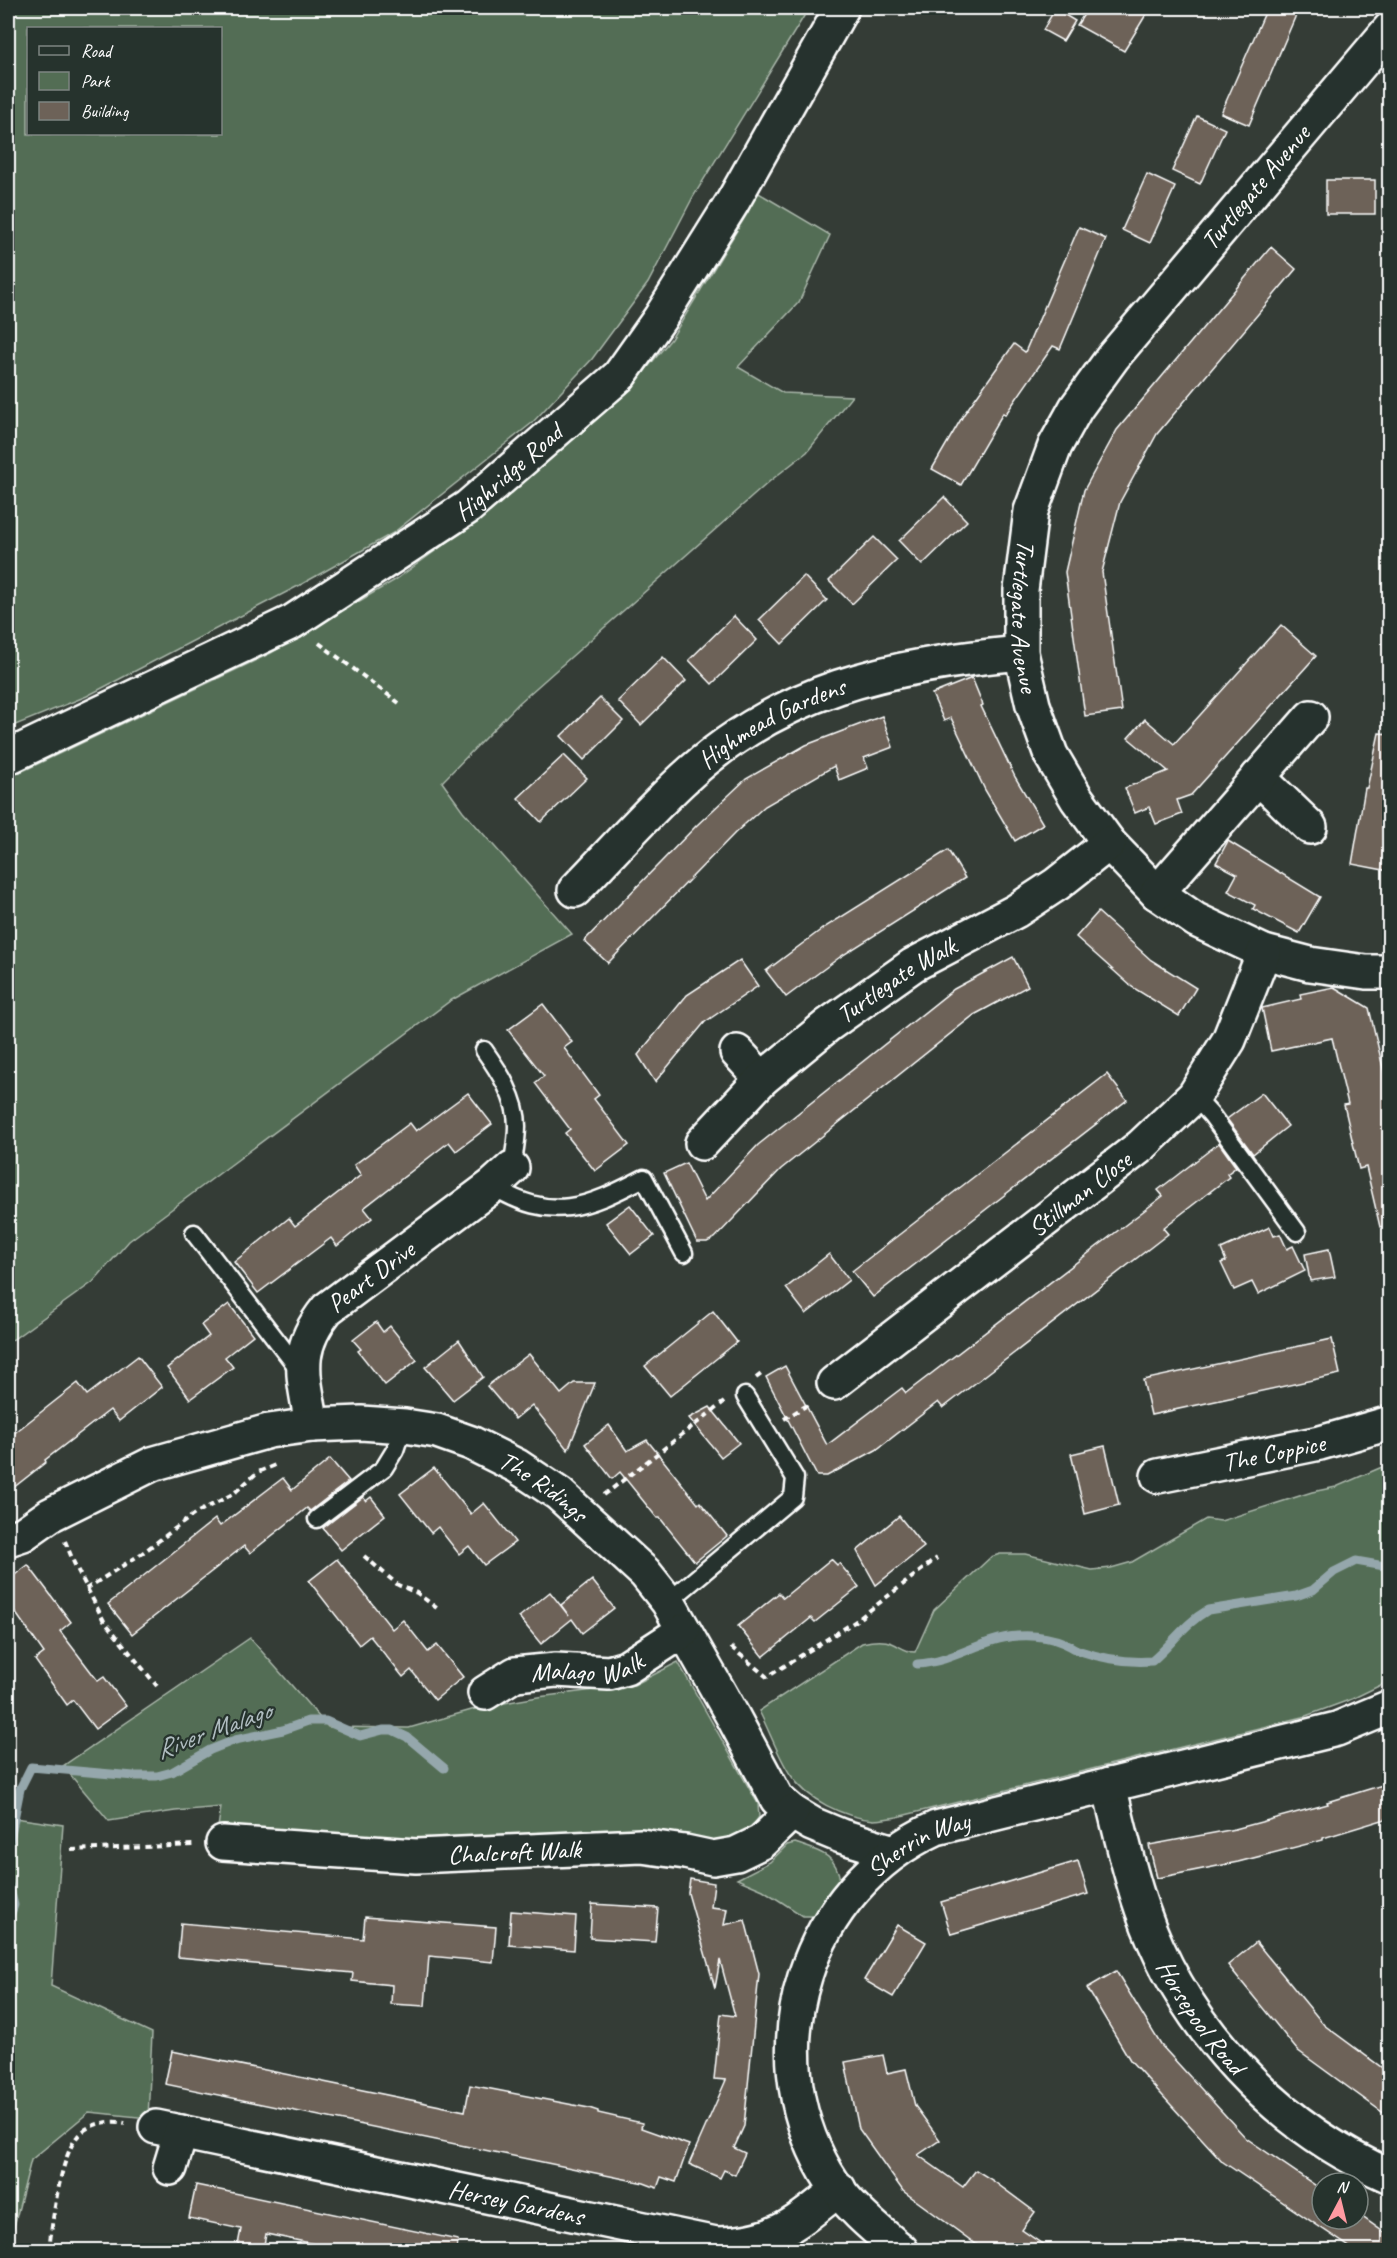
<svg xmlns="http://www.w3.org/2000/svg" width="1397" height="2258" font-family="Caveat,sans-serif">
<style>
.green{fill:#536d54;stroke:#a9b6aa;stroke-width:1.5;fill-rule:evenodd}
.lines{fill:none;stroke-linecap:round;stroke-linejoin:round}
.stream{stroke:#95a7ac;stroke-width:9}
.building{fill:#6d6258;stroke:#fff;stroke-width:1.5}
.service-casing{stroke:#fff;stroke-width:21}
.minor-casing{stroke:#fff;stroke-width:38}
.path{stroke:#fff;stroke-width:4;stroke-dasharray:6 4.5;stroke-linecap:butt}
.service{stroke:#26332d;stroke-width:16}
.minor{stroke:#26332d;stroke-width:33}
.labels{text-anchor:middle;stroke-width:4.5;stroke-linejoin:round;paint-order:stroke}
.street-label{font-size:26px;fill:#fff;stroke:#26332d}
.water-label{font-size:27px;font-style:italic;fill:#b0bdc1;stroke:#26332d}
</style>
<rect width="100%" height="100%" fill="#343c36"/>
<filter id="ink" filterUnits="userSpaceOnUse"><feTurbulence type="fractalNoise" baseFrequency=".0167" numOctaves="2"/><feDisplacementMap in="SourceGraphic" scale="12" xChannelSelector="R" yChannelSelector="G"/><feConvolveMatrix kernelMatrix="1 2 1 2 8 2 1 2 1" color-interpolation-filters="sRGB"/></filter>
<g filter="url(#ink)">
<g class="green">
<path d="M8,8h801l-116,189 -45,86 -56,76 -60,64 -139,110 -91,51 -215,112 -79,32zM28,28h192v106h-192z"/>
<polygon points="757,192 830,235 799,302 738,367 783,393 852,396 807,452 770,481 519,703 442,782 463,811 572,934 450,1001 129,1241 93,1282 8,1343 8,778 271,653 395,580 486,514 626,394 671,339 747,214"/>
<path d="M1389,1464v217l-37,18 -49,18 -406,100c-7,1 -16,3 -23,3 -31,-3 -67,-20 -84,-46 -12,-18 -21,-44 -31,-63l103,-68c9,-2 20,-4 30,0 8,3 13,9 23,9l19,-42 57,-53 9,-3h25l67,16 19,-2 21,-6 74,-43 15,2 91,-29 24,-5z"/>
<polygon points="250,1638 328,1727 409,1728 482,1707 538,1697 634,1685 678,1662 758,1804 759,1817 752,1827 756,1831 749,1837 697,1845 691,1835 662,1831 653,1840 396,1839 290,1831 260,1837 217,1834 221,1807 175,1811 109,1821 63,1766"/>
<polygon points="8,1817 63,1825 51,1986 152,2033 148,2118 89,2112 31,2160 8,2250"/>
<path d="M795,1843c23,8 42,11 45,38l-27,35h-10l-40,-26 -26,-11 33,-17 17,-17z"/>
</g>
<g class="lines">
<g class="stream">
<path d="M917,1664c38,-2 65,-26 101,-28 15,-1 32,1 46,7 5,2 10,6 16,8 24,8 47,12 72,10 19,-16 33,-38 56,-51l88,-14 17,-6 21,-18 22,-11 34,6"/>
<polyline points="8,1849 20,1789 31,1767 134,1776 157,1776 172,1772 210,1750 235,1740 283,1730 308,1721 326,1721 360,1736 383,1730 392,1730 407,1737 444,1768"/>
<polyline points="8,1881 14,1905 8,1922"/>
</g>
</g>
<g class="building">
<polygon points="1088,8 1150,8 1124,51 1077,25"/>
<polygon points="1267,8 1278,8 1296,15 1249,125 1221,113"/>
<polygon points="1055,9 1075,21 1063,41 1043,30"/>
<polygon points="1197,116 1225,129 1200,184 1172,171"/>
<polygon points="1147,174 1175,187 1150,243 1122,230"/>
<rect x="1326" y="180" width="49" height="34"/>
<polygon points="1079,227 1106,239 1060,349 1053,346 1005,415 1003,413 961,485 932,469 964,414 1014,344 1025,352"/>
<polygon points="1271,247 1296,269 1157,434 1120,502 1102,572 1122,711 1085,716 1065,572 1084,490 1117,430"/>
<polygon points="944,497 967,521 922,565 899,541"/>
<polygon points="874,537 897,560 852,604 829,581"/>
<polygon points="804,576 827,600 782,644 759,620"/>
<polygon points="734,616 757,640 712,684 689,660"/>
<polygon points="1281,625 1316,656 1191,795 1177,800 1182,814 1156,824 1149,807 1135,813 1125,788 1168,771 1128,738 1145,719 1174,744"/>
<polygon points="663,657 686,681 641,725 618,701"/>
<polygon points="972,678 983,705 981,706 1015,777 1043,824 1015,841 985,790 951,718 944,721 932,694"/>
<polygon points="600,698 623,721 584,760 561,736"/>
<polygon points="882,716 893,747 864,758 868,768 839,780 834,766 765,806 735,833 608,963 584,941 696,826 746,779 806,745"/>
<polygon points="1379,733 1389,734 1389,871 1352,864 1365,788 1367,788"/>
<polygon points="564,755 587,778 541,822 518,798"/>
<polygon points="1228,841 1320,897 1299,933 1253,909 1255,905 1228,891 1237,874 1216,863"/>
<polygon points="948,850 965,878 840,957 786,997 766,971 822,929"/>
<polygon points="1098,912 1151,960 1196,988 1179,1016 1132,987 1076,937"/>
<polygon points="1013,957 1028,986 974,1015 781,1169 715,1238 707,1242 697,1242 664,1173 686,1163 705,1201 758,1145 954,989"/>
<polygon points="740,960 758,986 705,1022 655,1082 638,1055 687,995"/>
<polygon points="1334,987 1369,1008 1388,1089 1389,1226 1380,1227 1366,1167 1359,1169 1344,1105 1348,1104 1332,1038 1271,1051 1262,1008 1301,999 1300,994"/>
<polygon points="543,1004 572,1042 564,1048 599,1095 594,1099 629,1145 595,1171 565,1133 570,1129 535,1083 544,1076 508,1030"/>
<polygon points="1107,1074 1127,1100 873,1297 852,1271"/>
<polygon points="468,1093 492,1124 456,1151 449,1142 364,1208 372,1218 354,1232 337,1246 331,1238 258,1293 234,1262 289,1218 295,1226 361,1175 354,1165 410,1123 416,1131"/>
<polygon points="1262,1093 1288,1126 1253,1154 1227,1119"/>
<polygon points="1219,1143 1236,1167 1227,1174 1229,1177 1163,1228 1168,1234 943,1408 938,1402 876,1450 827,1476 817,1476 766,1377 785,1366 827,1445 902,1388 906,1393 1163,1196 1158,1190"/>
<polygon points="630,1205 654,1236 631,1254 606,1223"/>
<polygon points="1270,1227 1274,1236 1280,1234 1287,1249 1293,1246 1305,1271 1258,1294 1252,1282 1234,1290 1221,1263 1226,1261 1221,1249"/>
<polygon points="1329,1249 1335,1277 1310,1281 1305,1254"/>
<polygon points="829,1254 849,1280 806,1314 786,1288"/>
<polygon points="229,1304 253,1335 225,1357 233,1367 190,1399 167,1368 209,1336 201,1325"/>
<polygon points="713,1311 737,1342 670,1396 645,1366"/>
<polygon points="376,1322 383,1332 390,1326 417,1360 385,1385 358,1351 361,1349 353,1340"/>
<polygon points="1332,1339 1340,1374 1151,1415 1143,1380"/>
<polygon points="459,1340 483,1377 453,1400 425,1367"/>
<polygon points="529,1354 561,1394 574,1383 595,1383 568,1450 532,1405 515,1419 487,1386"/>
<polygon points="138,1356 162,1387 119,1421 110,1410 45,1460 46,1462 8,1492 8,1438 78,1383 87,1395"/>
<polygon points="710,1407 739,1443 721,1457 689,1418"/>
<polygon points="609,1425 627,1451 647,1440 698,1504 700,1502 727,1536 695,1562 660,1518 657,1518 620,1472 612,1479 585,1444"/>
<polygon points="1105,1446 1119,1505 1085,1514 1071,1454"/>
<polygon points="330,1459 349,1481 310,1511 307,1508 250,1553 244,1546 132,1634 108,1604 215,1519 220,1526 283,1478 292,1490"/>
<polygon points="434,1468 471,1514 484,1503 515,1542 484,1565 469,1546 459,1554 438,1527 431,1533 400,1494"/>
<polygon points="363,1497 366,1501 371,1497 385,1515 341,1550 323,1528"/>
<polygon points="899,1516 924,1547 876,1585 857,1551"/>
<polygon points="337,1559 392,1629 403,1620 428,1652 437,1645 463,1677 435,1700 411,1670 403,1677 370,1636 359,1645 309,1581"/>
<polygon points="831,1559 837,1565 839,1563 859,1587 815,1622 811,1618 763,1657 738,1626 779,1593 783,1598"/>
<polygon points="28,1565 71,1622 60,1631 98,1681 104,1677 126,1706 95,1729 73,1700 67,1705 35,1660 44,1653 8,1602 8,1580"/>
<polygon points="592,1580 614,1608 582,1633 572,1619 541,1644 519,1617 550,1592 569,1616 561,1605"/>
<polygon points="1389,1783 1389,1818 1323,1838 1323,1840 1238,1862 1157,1878 1149,1845 1235,1829 1328,1804 1327,1802"/>
<polygon points="1078,1861 1088,1894 951,1934 941,1902"/>
<polygon points="690,1879 714,1883 711,1907 727,1909 724,1925 745,1920 759,1974 744,2126 734,2148 745,2153 735,2175 724,2170 720,2178 689,2164 726,2080 714,2079 721,2014 735,2016 720,1960 715,1988 688,1893"/>
<polygon points="592,1904 658,1908 655,1942 590,1938"/>
<polygon points="511,1911 576,1916 574,1950 509,1945"/>
<polygon points="365,1917 496,1927 493,1962 429,1956 425,2006 391,2004 392,1985 352,1981 353,1973 178,1957 181,1923 363,1939"/>
<polygon points="897,1925 926,1942 893,1997 864,1980"/>
<polygon points="1256,1942 1324,2025 1389,2073 1389,2117 1297,2050 1228,1965"/>
<polygon points="1116,1971 1161,2045 1246,2138 1322,2190 1322,2219 1358,2219 1358,2214 1389,2236 1389,2250 1354,2250 1223,2162 1130,2060 1087,1988"/>
<polygon points="172,2051 465,2111 470,2085 486,2088 589,2108 598,2111 598,2113 642,2123 641,2128 689,2145 676,2182 661,2177 657,2188 644,2183 165,2084"/>
<polygon points="883,2055 887,2073 906,2069 915,2106 940,2140 918,2155 963,2187 976,2170 992,2180 1035,2212 1022,2230 1051,2250 984,2250 903,2191 859,2129 845,2062"/>
<polygon points="196,2185 458,2240 457,2250 333,2250 334,2248 266,2234 263,2250 237,2250 241,2229 189,2218"/>
</g>
<g class="lines">
<g class="service-casing">
<g id="service">
<path d="M484,1050c15,21 33,49 33,76 0,14 -3,28 -5,42"/>
<polyline points="1194,1096 1212,1116 1297,1232"/>
<path d="M492,1186c60,37 94,22 152,-8l40,75"/>
<polyline points="194,1233 301,1372"/>
<polyline points="317,1519 384,1468 395,1450 403,1426"/>
<polyline points="668,1602 793,1497 795,1478 745,1396"/>
</g>
</g>
<g class="minor-casing">
<g id="minor">
<path id="s1" d="M1390,29l-277,328 -37,51 -21,38 -24,65 -10,79v63l12,52 18,50 26,44 32,44 48,50 39,27 68,32 46,12 56,8h24"/>
<path id="s2" d="M8,757l284,-135 176,-115 151,-131 41,-58 72,-115 110,-195"/>
<polyline points="1258,777 1310,827"/>
<path id="s3" d="M575,890c35,-36 68,-73 105,-108 98,-93 210,-117 341,-129"/>
<polyline points="1157,893 1311,717"/>
<polyline points="737,1052 762,1079"/>
<path id="s4" d="M702,1143l60,-64 66,-54 85,-60 103,-54 41,-27 52,-41"/>
<path id="s5" d="M834,1383l307,-237 53,-50 35,-56 35,-88"/>
<path id="s6" d="M312,1425c-8,-49 -19,-74 15,-116l165,-123 20,-18"/>
<path id="s7" d="M1158,1476l162,-33 70,-20"/>
<path id="s8" d="M8,1539l15,-5 27,-19 102,-51 117,-33 43,-6 49,-2 44,3 32,5 34,12 46,23 42,28 86,79 23,29 64,113 45,84 15,13 20,12 29,12 53,16"/>
<path id="s9" d="M485,1693l30,-19 41,-4 53,3 17,-5 57,-37"/>
<path id="s10" d="M1109,1785c10,42 19,84 33,124 40,117 134,218 248,267"/>
<path id="s11" d="M223,1843l193,13 225,-10 44,6 28,6 23,-4 25,-12 31,-30"/>
<path id="s12" d="M156,2127l560,117c59,0 79,-20 123,-55"/>
<polyline points="170,2168 181,2132"/>
<path id="s13" d="M901,2250c-28,-23 -57,-47 -75,-78 -72,-125 -20,-284 110,-344l401,-99 53,-22"/>
</g>
</g>
<g class="path">
<polyline points="319,643 399,703"/>
<polyline points="756,1378 764,1372"/>
<polyline points="784,1419 811,1403"/>
<polyline points="604,1495 724,1402"/>
<polyline points="65,1541 74,1563 104,1621 157,1686"/>
<polyline points="364,1556 398,1585 417,1593 438,1609"/>
<polyline points="86,1589 141,1554 196,1513 233,1494 258,1472 278,1464"/>
<polyline points="731,1647 767,1677 856,1621 937,1558"/>
<polyline points="71,1850 193,1845"/>
<path d="M49,2250c3,-27 11,-92 28,-113 10,-13 33,-18 48,-14"/>
</g>
<use href="#service" class="service"/>
<use href="#minor" class="minor"/>
</g>
</g>
<g class="labels">
<g class="street-label">
<text transform="translate(1255 187) rotate(-50)" y="9">Turtlegate Avenue</text>
<text dy="9" stroke="none"><textPath href="#s2" startOffset="578">Highridge Road</textPath></text>
<text dy="9" stroke="none"><textPath href="#s1" startOffset="711">Turtlegate Avenue</textPath></text>
<text dy="9" stroke="none"><textPath href="#s3" startOffset="261">Highmead Gardens</textPath></text>
<text dy="9" stroke="none"><textPath href="#s4" startOffset="255">Turtlegate Walk</textPath></text>
<text dy="9" stroke="none"><textPath href="#s5" startOffset="310">Stillman Close</textPath></text>
<text dy="9" stroke="none"><textPath href="#s6" startOffset="177">Peart Drive</textPath></text>
<text dy="9" stroke="none"><textPath href="#s7" startOffset="118">The Coppice</textPath></text>
<text dy="9" stroke="none"><textPath href="#s8" startOffset="574">The Ridings</textPath></text>
<text dy="9" stroke="none"><textPath href="#s9" startOffset="108">Malago Walk</textPath></text>
<text dy="9" stroke="none"><textPath href="#s13" startOffset="492">Sherrin Way</textPath></text>
<text dy="9" stroke="none"><textPath href="#s11" startOffset="292">Chalcroft Walk</textPath></text>
<text dy="9" stroke="none"><textPath href="#s10" startOffset="252">Horsepool Road</textPath></text>
<text dy="9" stroke="none"><textPath href="#s12" startOffset="368">Hersey Gardens</textPath></text>
</g>
<g class="water-label">
<text transform="translate(213 1730) rotate(-20)" y="9">River Malago</text>
</g>
</g>
<rect width="1397" height="2258" fill="none" stroke="#26332d" stroke-width="30"/>
<rect x="15" y="15" width="1367" height="2228" fill="none" stroke="#fff" stroke-width="2" filter="url(#ink)"/>
<rect x="27" y="27" width="195" height="108" fill="#26332d" stroke="#7d8581" stroke-width="1.5"/>
<rect x="39" y="46" width="30" height="9" fill="#26332d" stroke="#7d8581" stroke-width="1.5"/>
<text x="81" y="57" font-size="18" fill="#ffffff">Road</text>
<rect x="39" y="72" width="30" height="18" fill="#536d54" stroke="#7d8581" stroke-width="1.5"/>
<text x="81" y="87" font-size="18" fill="#ffffff">Park</text>
<rect x="39" y="102" width="30" height="18" fill="#6d6258" stroke="#7d8581" stroke-width="1.5"/>
<text x="81" y="117" font-size="18" fill="#ffffff">Building</text>
<g transform="translate(1340 2201) rotate(7)"><circle r="28" fill="#26332d" stroke="#7d8581" stroke-width="1.5"/>
<path d="M0-4.5L10 22L0 15L-10 22Z" fill="#ff9aa2"/>
<text y="-9" font-size="16" font-weight="bold" text-anchor="middle" fill="#ffffff">N</text>
</g>
</svg>
